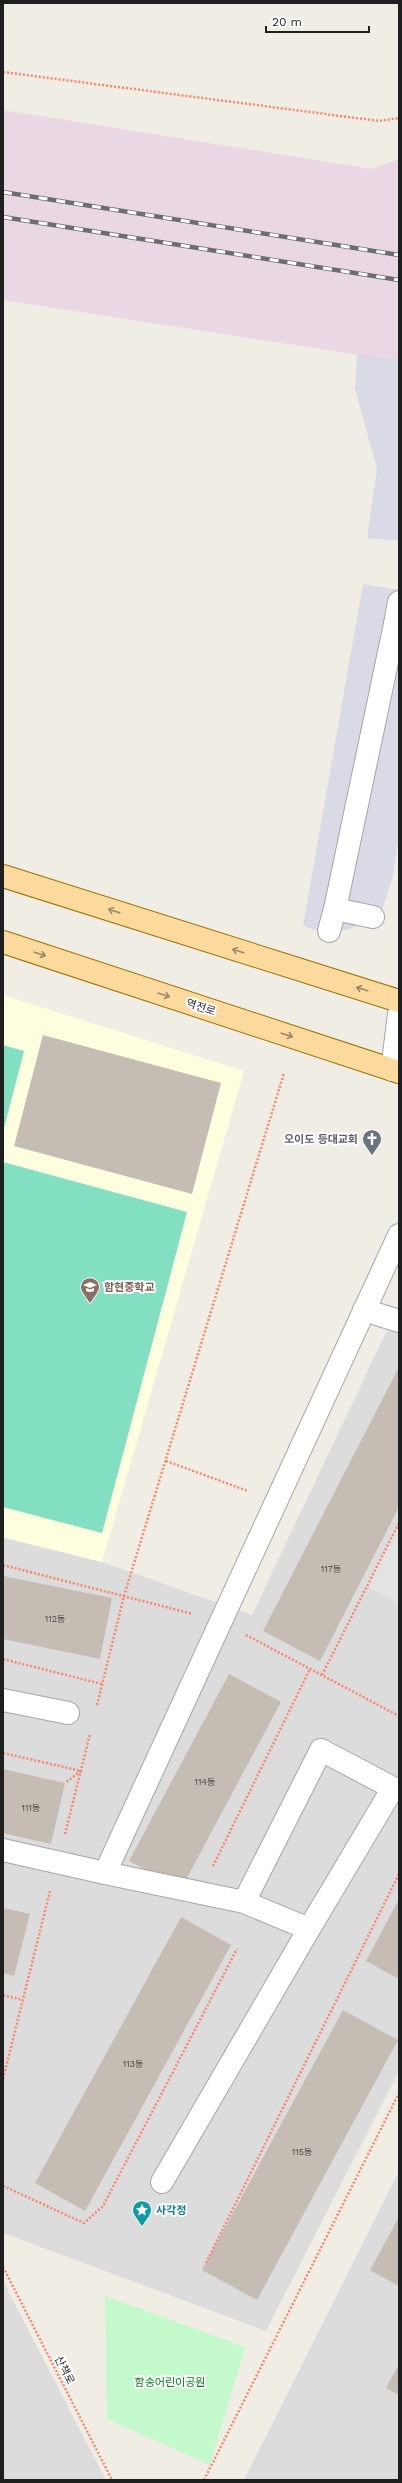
<svg xmlns="http://www.w3.org/2000/svg" width="402" height="2483" font-family="'Work Sans','Noto Sans KR',sans-serif">
<style>
.residential{fill:#dddcdc}
.industrial{fill:#e9d7e4}
.education{fill:#fdffdf}
.park{fill:#c3f9cb}
.pitch{fill:#83dfc2}
.parking{fill:#e3e3e3}
.plaza{fill:#dad9e6}
.building{fill:#c5bcb4}
.lines{fill:none;stroke-linecap:round;stroke-linejoin:round}
.minor-casing{stroke:#a6a6a6;stroke-width:24}
.major-casing{stroke:#9a7200;stroke-width:24}
.path{stroke:#fa856c;stroke-width:2.5;stroke-dasharray:2 2;stroke-linecap:butt}
.minor{stroke:#fff;stroke-width:22}
.major{stroke:#fcda9e;stroke-width:22}
.rail-casing{stroke:#6d6d6d;stroke-width:4.5}
.rail{stroke:#fff;stroke-width:3;stroke-dasharray:9;stroke-linecap:butt}
.oneway{stroke:#998665}
.labels{text-anchor:middle;stroke-width:4;stroke-linejoin:round;paint-order:stroke}
.number-label{font-size:9px;fill:#484644}
.street-label{font-size:11px;fill:#1f1f1f;stroke:#fff}
.worship-label{font-size:11px;font-weight:bold;fill:#5b616d;stroke:#fff;text-anchor:end}
.education-label{font-size:11px;font-weight:bold;fill:#785e54;stroke:#fff;text-anchor:start}
.culture-label{font-size:11px;font-weight:bold;fill:#0d838f;stroke:#fff;text-anchor:start}
.park-label{font-size:11px;fill:#0c7e1e;stroke:#fff}
</style>
<rect width="100%" height="100%" fill="#f0ede5"/>
<g class="residential">
<polygon points="399,1305 399,2071 266,2331 3,2233 3,1538 102,1562 252,1615"/>
<polygon points="399,2171 399,2480 244,2480"/>
<polygon points="3,2281 106,2480 3,2480"/>
</g>
<polygon class="industrial" points="3,110 372,169 399,159 399,361 3,300"/>
<polygon class="education" points="3,995 244,1071 102,1562 3,1537"/>
<polygon class="park" points="105,2296 245,2347 210,2465 107,2419"/>
<g class="pitch">
<polygon points="3,1045 24,1051 3,1132"/>
<polygon points="3,1162 187,1212 102,1533 3,1507"/>
</g>
<polygon class="parking" points="399,1525 399,1604 366,1585"/>
<g class="plaza">
<polygon points="357,354 399,360 399,541 367,538 377,469 355,389"/>
<polygon points="363,584 399,590 399,835 393,876 383,907 369,921 347,930 318,931 303,926"/>
</g>
<g class="building">
<polygon points="43,1035 221,1083 192,1194 14,1146"/>
<polygon points="399,1367 399,1507 320,1661 263,1631"/>
<polygon points="3,1576 112,1598 100,1659 3,1639"/>
<polygon points="229,1674 281,1702 181,1889 129,1861"/>
<polygon points="3,1769 65,1783 51,1844 3,1833"/>
<polygon points="399,1899 399,1979 366,1961"/>
<polygon points="3,1908 30,1914 14,1976 3,1973"/>
<polygon points="181,1917 231,1945 85,2211 35,2183"/>
<polygon points="343,2010 398,2040 257,2300 202,2270"/>
<polygon points="399,2217 399,2286 370,2270"/>
<polygon points="399,2364 399,2395 386,2388"/>
</g>
<g class="lines">
<g class="minor-casing">
<g id="minor">
<polyline points="395,624 399,602"/>
<polyline points="335,909 395,624 399,622"/>
<polyline points="329,931 335,909 373,917"/>
<polyline points="392,1070 399,1014"/>
<polyline points="364,1310 399,1321"/>
<polyline points="3,1700 68,1713"/>
<polyline points="3,1850 105,1873 399,1235"/>
<polyline points="105,1873 244,1902 321,1750 393,1788 309,1929 244,1902"/>
<polyline points="162,2182 309,1929"/>
</g>
</g>
<g class="major-casing">
<g id="major">
<polyline points="3,876 399,1001"/>
<polyline points="3,942 399,1072"/>
</g>
</g>
<g class="path">
<polyline points="3,72 379,121 399,118"/>
<polyline points="166,1461 248,1491"/>
<polyline points="3,1565 193,1614"/>
<polyline points="246,1635 399,1716"/>
<polyline points="3,1659 102,1684"/>
<polyline points="322,1675 399,1523"/>
<polyline points="97,1705 124,1596 284,1073"/>
<polyline points="3,1753 81,1771 65,1783"/>
<polyline points="65,1834 90,1734"/>
<polyline points="213,1866 310,1669"/>
<polyline points="3,1995 23,2000"/>
<polyline points="3,2079 50,1891"/>
<polyline points="3,2186 84,2223 103,2206 237,1949"/>
<polyline points="206,2263 399,1874"/>
<polyline points="3,2267 112,2480"/>
<polyline points="204,2480 399,2093"/>
</g>
<use href="#minor" class="minor"/>
<use href="#major" class="major"/>
<g class="rail-casing">
<g id="rail">
<polyline points="3,192 399,255"/>
<polyline points="3,217 399,280"/>
</g>
</g>
<use href="#rail" class="rail"/>
</g>
<defs><path id="oneway-shaft" d="M-6 0H5M1.5-3L5.5 0L1.5 3" fill="none" stroke-width="1.6" stroke-linecap="round" stroke-linejoin="round"/></defs>
<g class="oneway">
<use href="#oneway-shaft" transform="translate(114 911) rotate(-162)"/>
<use href="#oneway-shaft" transform="translate(238 951) rotate(-162)"/>
<use href="#oneway-shaft" transform="translate(40 954) rotate(18)"/>
<use href="#oneway-shaft" transform="translate(362 989) rotate(-163)"/>
<use href="#oneway-shaft" transform="translate(164 995) rotate(18)"/>
<use href="#oneway-shaft" transform="translate(287 1035) rotate(18)"/>
</g>
<defs>
<g id="church-pin" transform="scale(1)"><path d="M0 17L-7.5 6A9.5 9.5 0 1 1 7.5 6Z" fill="#6b7280" stroke="#fff"/><path d="M-1.2-6h2.4v3.5h3.3v2.4h-3.3V6h-2.4V-.1h-3.3v-2.4h3.3Z" fill="#fff"/></g>
<g id="school-pin" transform="scale(1)"><path d="M0 17L-7.5 6A9.5 9.5 0 1 1 7.5 6Z" fill="#8d6e63" stroke="#fff"/><path d="M0-5L7-2L0 1L-7-2ZM-4 1L0 2.5L4 1V4Q0 6-4 4Z" fill="#fff"/></g>
<g id="sight-pin" transform="scale(1)"><path d="M0 17L-7.5 6A9.5 9.5 0 1 1 7.5 6Z" fill="#0f9aa8" stroke="#fff"/><path d="M0-6L1.8-2.2L6-1.7L2.9 1.2L3.7 5.4L0 3.3L-3.7 5.4L-2.9 1.2L-6-1.7L-1.8-2.2Z" fill="#fff"/></g>
</defs>
<g fill-rule="evenodd">
<use href="#church-pin" x="372" y="1139"/>
<use href="#school-pin" x="90" y="1287"/>
<use href="#sight-pin" x="142" y="2210"/>
</g>
<g class="labels">
<g class="number-label">
<text x="331" y="1572">117동</text>
<text x="55" y="1622">112동</text>
<text x="205" y="1785">114동</text>
<text x="31" y="1811">111동</text>
<text x="133" y="2067">113동</text>
<text x="302" y="2155">115동</text>
</g>
<g class="street-label">
<text transform="translate(201 1007) rotate(18)" y="4">역전로</text>
<text transform="translate(65 2370) rotate(63)" y="4">산책로</text>
</g>
<g class="worship-label">
<text x="358" y="1143">오이도 등대교회</text>
</g>
<g class="education-label">
<text x="104" y="1291">함현중학교</text>
</g>
<g class="culture-label">
<text x="156" y="2214">사각정</text>
</g>
<g class="park-label">
<text x="170" y="2386">함송어린이공원</text>
</g>
</g>
<rect width="402" height="2483" fill="none" stroke="#1f1f1f" stroke-width="8"/>
<path d="M266 26v6h103v-6" fill="none" stroke="#1f1f1f" stroke-width="2"/>
<text x="272" y="26" font-size="12" fill="#1f1f1f" stroke="#ffffff" stroke-width="3" paint-order="stroke">20 m</text>
</svg>
